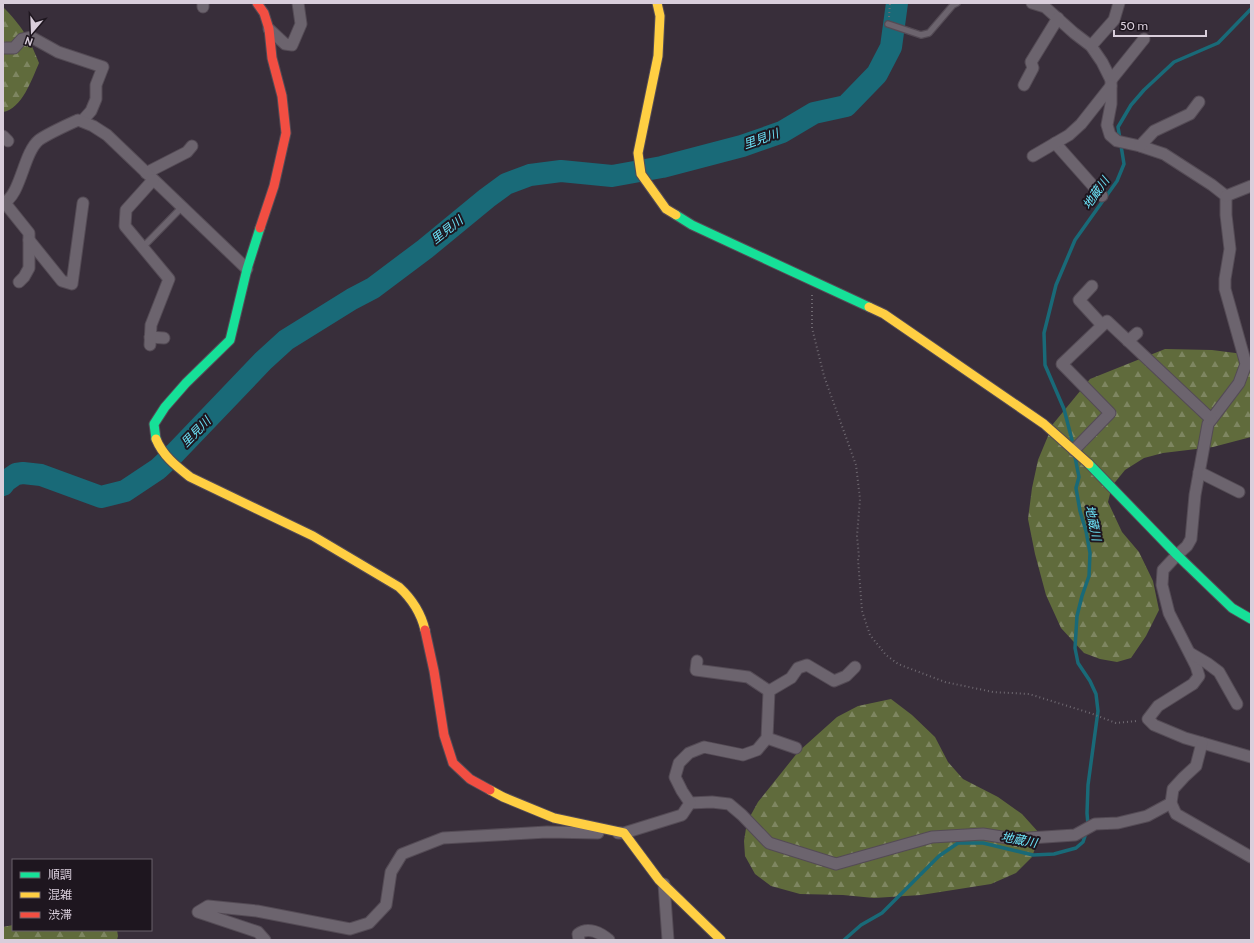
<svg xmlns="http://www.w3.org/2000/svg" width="1254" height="943" font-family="Cabin,'Noto Sans JP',sans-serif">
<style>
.forest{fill:url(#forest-firs)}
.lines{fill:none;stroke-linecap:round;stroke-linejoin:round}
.stream{stroke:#196a78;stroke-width:3.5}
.river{stroke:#196a78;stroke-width:22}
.lane-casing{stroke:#544b55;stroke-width:8}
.street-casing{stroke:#544b55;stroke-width:13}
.fast-casing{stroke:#544b55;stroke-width:11}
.slow-casing{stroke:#544b55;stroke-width:11}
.jam-casing{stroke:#544b55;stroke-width:11}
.path{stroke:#6f6971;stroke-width:2;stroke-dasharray:1 3;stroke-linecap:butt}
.lane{stroke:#6c646e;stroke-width:5.5}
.street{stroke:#6c646e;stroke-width:11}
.fast{stroke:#16e098;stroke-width:9}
.slow{stroke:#ffcf43;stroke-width:9}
.jam{stroke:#f24e42;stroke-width:9}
.labels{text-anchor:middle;stroke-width:4;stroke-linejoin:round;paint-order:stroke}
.water-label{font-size:12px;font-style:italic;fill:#6ce4f9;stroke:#1e161f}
</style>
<defs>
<pattern id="forest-firs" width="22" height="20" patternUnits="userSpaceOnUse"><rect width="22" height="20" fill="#606b3c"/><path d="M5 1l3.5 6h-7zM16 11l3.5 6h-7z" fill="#7e8661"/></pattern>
</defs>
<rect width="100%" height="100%" fill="#382e3a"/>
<g class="forest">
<path d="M3,7c18,18 27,32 36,56 -7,16 -17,46 -36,49z"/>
<polygon points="1165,349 1212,350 1251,355 1251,437 1213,447 1163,453 1144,458 1125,470 1112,486 1108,502 1122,532 1139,552 1153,581 1159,610 1146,636 1131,658 1117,662 1100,659 1084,653 1061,628 1046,595 1035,554 1028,519 1032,488 1038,460 1053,424 1090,379"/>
<polygon points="891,699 912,715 935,737 948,762 963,779 998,797 1022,814 1040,834 1032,857 1016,873 991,884 921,895 874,898 843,895 800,894 771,886 755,874 745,856 744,841 747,822 758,802 798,752 837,717 858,706"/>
<polygon points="13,925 13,930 117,930 118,936 117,940 3,940 3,927"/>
</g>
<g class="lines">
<g class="stream">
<polyline points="1072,440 1064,409 1045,365 1044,333 1056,285 1075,240 1117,181 1124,164 1118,127 1131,105 1144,90 1174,62 1218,43 1251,9"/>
<polyline points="1075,457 1079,477 1076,488 1080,511 1086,531 1090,553 1089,576 1082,596 1077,616 1075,648 1078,663 1090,681 1096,694 1098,711 1088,785 1087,813 1088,825"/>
<polyline points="844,940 861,925 882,913 939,856 958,843 983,843 1033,855 1054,854 1076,848 1083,842 1086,833"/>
</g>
<polyline class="river" points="3,485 6,481 16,474 23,473 41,475 101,497 125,491 158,469 175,453 263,361 286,340 352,299 373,288 425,249 487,198 506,184 530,175 561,171 612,176 662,167 742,146 782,132 814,113 846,106 877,74 891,47 897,3"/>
<g class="lane-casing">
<g id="lane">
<polyline points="888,24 921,35 929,33 953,5 957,3"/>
<polyline points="143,247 182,207"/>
</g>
</g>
<g class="street-casing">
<g id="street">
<polyline points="1032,3 1045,7 1074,33 1091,46 1102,62 1111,80 1111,104 1107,125 1110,135 1117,141 1140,146 1164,154 1212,185 1226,196"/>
<polyline points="203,7 203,3"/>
<polyline points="269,29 285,44 292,45 301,24 298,3"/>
<polyline points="1091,46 1114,20 1119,3"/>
<polyline points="3,48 14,48 22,39 31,37 58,52 103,67 96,85 96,99 91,111 82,121"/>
<polyline points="1111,80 1144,39"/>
<polyline points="1024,85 1033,68 1031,62 1058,18"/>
<polyline points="3,136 8,141"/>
<polyline points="1055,143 1102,196"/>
<polyline points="1140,146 1154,131 1190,114 1199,102"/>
<polyline points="1033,156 1069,135 1081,124 1111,86"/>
<polyline points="146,173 187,152 192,146"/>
<polyline points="1226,196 1226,215 1230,249 1225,279 1225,289 1246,364 1239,383 1208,424 1195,495 1191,539 1187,546 1177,555 1163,570 1162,585 1169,613 1196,666 1199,676 1193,684 1158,706 1148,719 1154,725 1185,738 1251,757"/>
<polyline points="1226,196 1251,186"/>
<path d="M3,203c18,-7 20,-50 36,-63 10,-7 28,-15 39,-20l15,6 14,9 140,134"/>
<polyline points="5,203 29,233 29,268 24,277 19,282"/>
<polyline points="29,240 62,281 72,284 83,203"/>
<polyline points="1092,286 1079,300 1102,325"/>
<polyline points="150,337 164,338"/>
<polyline points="1128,341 1137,333"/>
<polyline points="150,345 151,325 169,279 125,226 126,210 153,180"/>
<polyline points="1074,450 1110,413 1062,364 1107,321 1211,419"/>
<polyline points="1199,472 1239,492"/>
<polyline points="1190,653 1207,663 1219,672 1237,704"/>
<polyline points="697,661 696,670 748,677 769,691"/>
<polyline points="767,738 796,748"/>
<polyline points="1202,743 1196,766 1184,777 1173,789 1171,803 1176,814 1251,857"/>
<polyline points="690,803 712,802 729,804 742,815 769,843 836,864 932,837 983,834 1014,839 1075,835 1095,824 1118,823 1147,816 1171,803"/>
<polyline points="618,833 624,833 682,815 690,803 682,791 675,777 679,763 689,753 704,747 743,755 757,750 767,738 769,691 791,678 798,668 807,665 834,681 846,676 855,667"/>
<polyline points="664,884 668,940"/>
<polyline points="265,940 258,932 198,912 208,906 257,911 350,929 369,923 386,905 391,872 402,854 443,838 547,832 598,833"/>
<path d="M579,940l-1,-6c10,-8 23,-1 31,6"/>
</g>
</g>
<g class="fast-casing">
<g id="fast">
<polyline points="676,215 692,225 869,307"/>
<polyline points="156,439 154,424 165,407 186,383 230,340 247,269 260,228"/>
<polyline points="1089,464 1177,555 1232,608 1251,619"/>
</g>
</g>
<g class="slow-casing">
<g id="slow">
<polyline points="657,3 660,16 658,56 638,153 641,174 666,209 676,215"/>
<polyline points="869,307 884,314 1044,424 1089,464"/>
<path d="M156,439c7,17 20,27 34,38l123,59 86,51c13,12 22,26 26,43"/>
<polyline points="490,790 503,797 554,818 624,833 659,880 721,940"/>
</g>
</g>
<g class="jam-casing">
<g id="jam">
<polyline points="257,3 264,13 269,29 272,58 282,96 286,133 274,186 260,228"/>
<polyline points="425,630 434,671 444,735 453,763 470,779 490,790"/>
</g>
</g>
<g class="path">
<polyline points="889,17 890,3"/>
<polyline points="812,295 812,328 824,376 856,465 860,499 857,536 859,557 858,559 862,611 870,635 886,655 898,664 945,682 993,692 1029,694 1090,713 1116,723 1137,721"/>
</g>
<use href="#lane" class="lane"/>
<use href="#street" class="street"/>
<use href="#fast" class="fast"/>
<use href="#slow" class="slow"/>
<use href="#jam" class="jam"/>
</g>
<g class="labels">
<g class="water-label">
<text transform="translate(761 139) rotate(-19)" y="4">里見川</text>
<text transform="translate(1096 193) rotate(-55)" y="4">地蔵川</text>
<text transform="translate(447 230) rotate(-38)" y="4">里見川</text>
<text transform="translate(196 432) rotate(-46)" y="4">里見川</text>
<text transform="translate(1093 523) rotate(78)" y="4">地蔵川</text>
<text transform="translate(1019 840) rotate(11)" y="4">地蔵川</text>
</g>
</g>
<rect width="1254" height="943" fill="none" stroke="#d9cedb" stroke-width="8"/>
<rect x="12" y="859" width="140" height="72" fill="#1e161f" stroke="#69606a"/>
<rect x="20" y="872" width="20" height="6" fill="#16e098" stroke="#69606a"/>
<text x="48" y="879" font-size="12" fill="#d9cedb">順調</text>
<rect x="20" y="892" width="20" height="6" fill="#ffcf43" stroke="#69606a"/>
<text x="48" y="899" font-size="12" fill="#d9cedb">混雑</text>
<rect x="20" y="912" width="20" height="6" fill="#f24e42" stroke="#69606a"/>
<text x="48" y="919" font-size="12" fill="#d9cedb">渋滞</text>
<g transform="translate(32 32) rotate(199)" stroke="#1e161f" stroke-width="3" paint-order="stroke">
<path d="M0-3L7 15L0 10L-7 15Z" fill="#d9cedb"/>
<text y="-6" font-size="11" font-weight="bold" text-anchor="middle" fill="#d9cedb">N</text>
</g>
<path d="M1114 30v6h92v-6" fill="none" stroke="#d9cedb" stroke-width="2"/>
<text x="1120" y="30" font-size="12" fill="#d9cedb" stroke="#1e161f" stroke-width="3" paint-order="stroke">50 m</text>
</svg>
